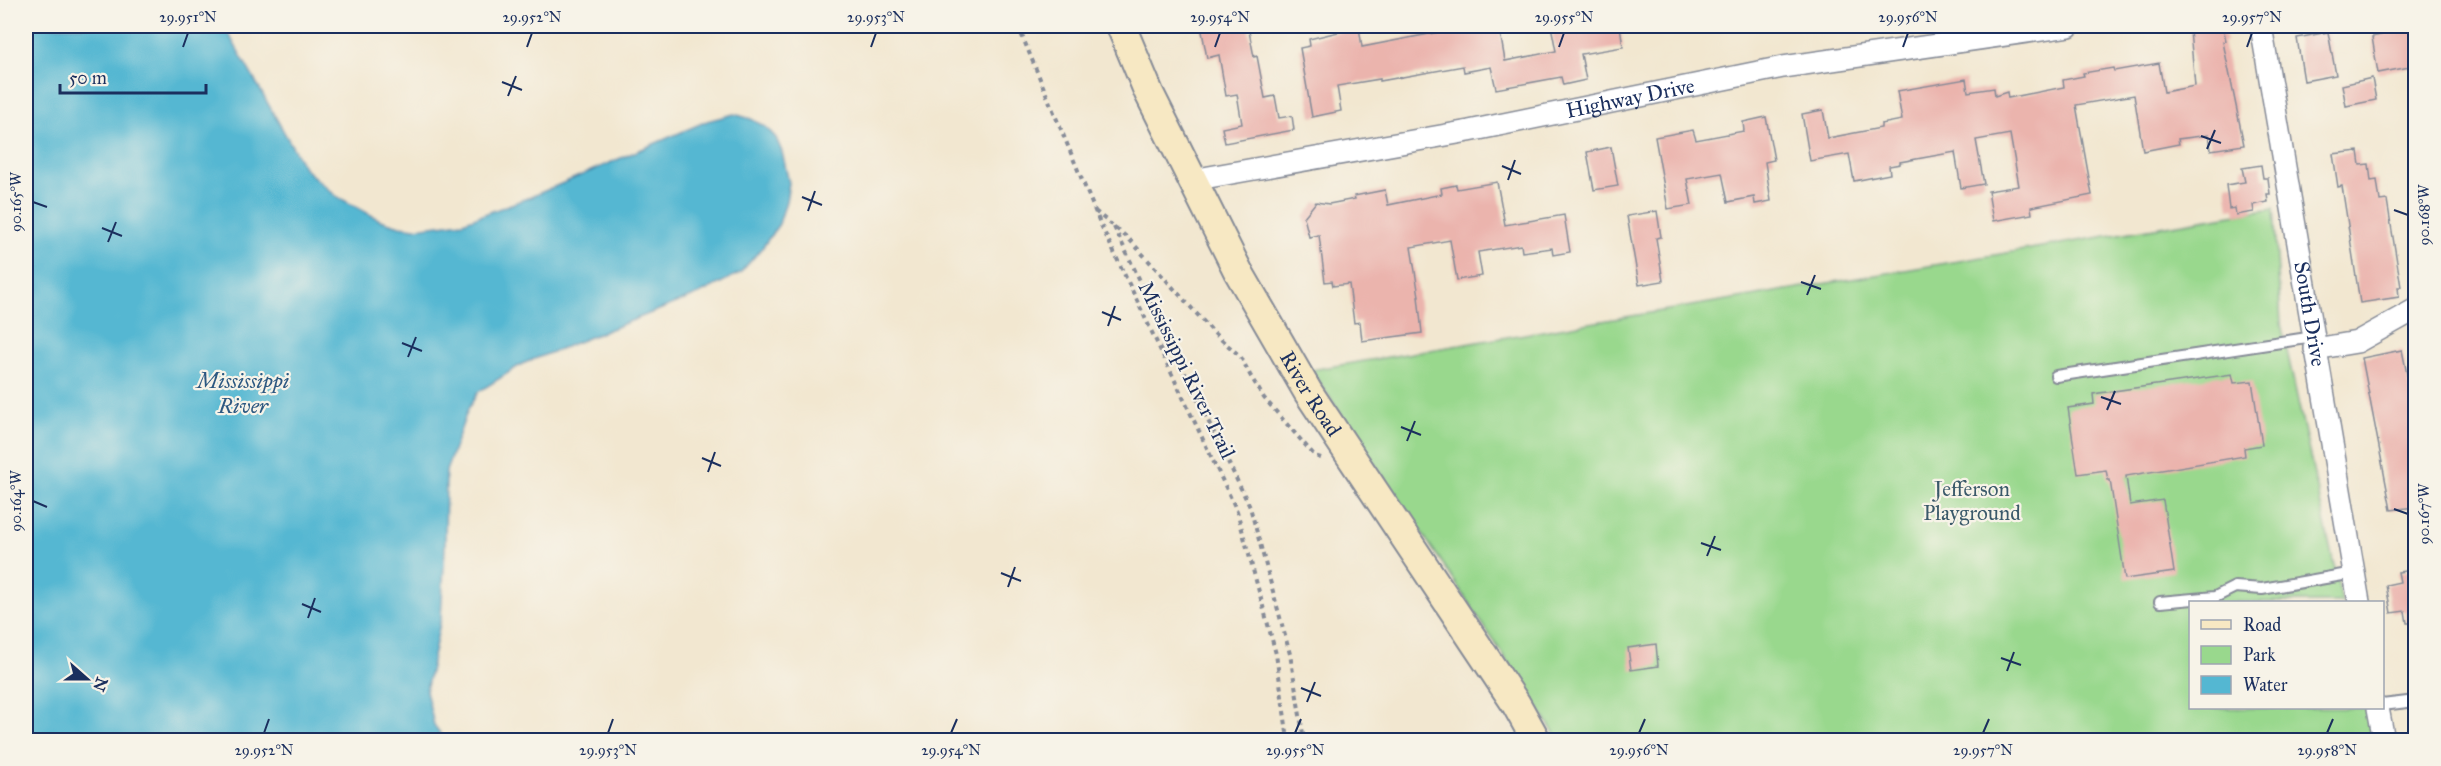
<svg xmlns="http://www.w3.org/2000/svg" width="2441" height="766" font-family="'IM FELL Great Primer',serif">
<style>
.green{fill:#99d88d;stroke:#5a8476;stroke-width:1.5}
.water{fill:#54b7d2;stroke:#387398;stroke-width:1.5}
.building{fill:#ebb4ad}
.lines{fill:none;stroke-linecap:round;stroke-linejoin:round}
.lane-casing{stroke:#868b97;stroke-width:14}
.street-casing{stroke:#868b97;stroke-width:24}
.secondary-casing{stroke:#868b97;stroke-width:32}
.path{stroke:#868b97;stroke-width:4;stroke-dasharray:4.5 4.5;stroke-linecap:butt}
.lane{stroke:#fff;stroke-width:10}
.street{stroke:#fff;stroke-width:21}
.secondary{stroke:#f7e8c3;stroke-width:28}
.ticks{fill:none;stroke:#1b2f5e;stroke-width:2}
.labels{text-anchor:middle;stroke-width:4.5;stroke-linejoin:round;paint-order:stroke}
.street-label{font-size:21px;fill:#1b2f5e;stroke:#f7f3e8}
.park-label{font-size:21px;fill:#3a596a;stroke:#f7f3e8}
.water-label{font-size:22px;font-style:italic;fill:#2c5881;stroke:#f7f3e8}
.neatline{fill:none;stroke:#1b2f5e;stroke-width:2}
.ticks-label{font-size:15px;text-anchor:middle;fill:#1b2f5e}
</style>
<rect width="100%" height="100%" fill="#f7f3e8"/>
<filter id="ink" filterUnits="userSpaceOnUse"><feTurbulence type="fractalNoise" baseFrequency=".0167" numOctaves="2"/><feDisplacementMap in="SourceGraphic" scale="12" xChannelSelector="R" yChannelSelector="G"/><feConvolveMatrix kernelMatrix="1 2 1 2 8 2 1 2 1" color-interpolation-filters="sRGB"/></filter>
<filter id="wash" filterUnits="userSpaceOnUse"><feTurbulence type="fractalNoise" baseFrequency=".008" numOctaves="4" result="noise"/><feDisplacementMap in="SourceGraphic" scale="24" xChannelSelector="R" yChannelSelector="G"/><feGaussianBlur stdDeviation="1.35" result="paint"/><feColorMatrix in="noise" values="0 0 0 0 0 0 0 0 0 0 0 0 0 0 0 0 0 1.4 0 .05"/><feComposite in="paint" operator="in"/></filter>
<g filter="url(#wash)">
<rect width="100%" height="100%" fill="#f2e7d0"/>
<polygon class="green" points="2274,208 2281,324 2342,602 2190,602 2190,708 2366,708 2373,740 1559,740 1447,570 1311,370"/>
<polygon class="water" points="26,26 224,26 305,169 336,196 380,220 400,226 415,228 463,222 533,196 707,121 734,114 751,119 766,127 776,138 782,152 789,183 786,201 779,224 762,248 740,273 699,294 522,364 478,392 468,409 446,471 445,548 441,618 426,691 434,725 445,740 26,740"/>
<g id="blocks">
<g class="building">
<polygon points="1201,26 1248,26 1254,57 1257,56 1265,98 1275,96 1279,118 1292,116 1294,130 1225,143 1222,128 1242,124 1237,94 1226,96 1219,55 1207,58"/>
<polygon points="1470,26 1499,26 1505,61 1556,51 1551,26 1620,26 1623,47 1581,54 1586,80 1563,85 1561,77 1496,89 1491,67 1464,72 1463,66 1380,81 1380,79 1337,86 1341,111 1312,117 1300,48 1310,46 1309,39 1359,27 1362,47"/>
<polygon points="2218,26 2223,26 2226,41 2223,42 2244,145 2211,150 2209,135 2178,139 2179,144 2143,151 2134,95 2076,105 2092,195 2031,207 2032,214 1993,221 1988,191 2019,186 2010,134 1976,140 1984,184 1961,188 1955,152 1900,162 1900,164 1889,166 1890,174 1854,181 1849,154 1810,161 1802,114 1823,110 1828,138 1881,128 1881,124 1902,120 1897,91 1966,79 1968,92 1994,88 1995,96 2007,92 2008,98 2064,87 2063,80 2084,76 2083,73 2113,68 2114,71 2159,63 2164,92 2195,86 2190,31"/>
<polygon points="2380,26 2415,26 2415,52 2413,52 2415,66 2378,73 2372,37 2381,35"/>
<polygon points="2328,32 2336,75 2304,81 2297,38"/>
<polygon points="2372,78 2376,100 2346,106 2342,85"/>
<polygon points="1766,117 1774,160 1765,162 1771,201 1755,204 1754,197 1728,202 1722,173 1687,179 1692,205 1668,209 1655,137 1693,130 1696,140 1744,131 1743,122"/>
<polygon points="1611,147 1618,186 1594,190 1587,152"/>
<polygon points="2358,151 2360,165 2369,164 2371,181 2377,180 2380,201 2387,200 2401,287 2398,287 2399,297 2360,303 2342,186 2338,187 2333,154"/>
<polygon points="2261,165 2263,178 2268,178 2270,194 2267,194 2268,202 2253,205 2254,212 2236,215 2235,208 2229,209 2226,185 2245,182 2242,168"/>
<polygon points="1497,182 1505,225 1564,215 1570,252 1553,255 1552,248 1522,252 1521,245 1478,252 1482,276 1457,280 1450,240 1411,247 1419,296 1418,296 1422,333 1362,341 1360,322 1354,323 1349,284 1333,286 1332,281 1325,282 1319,235 1309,237 1304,217 1316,202 1329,204 1355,199 1354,196 1385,190 1388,205 1442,194 1441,188 1456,185 1457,189"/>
<polygon points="1657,211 1661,237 1656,238 1663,281 1639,285 1627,216"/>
<polygon points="2402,350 2415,413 2415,507 2391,510 2362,358"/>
<polygon points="2232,374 2234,383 2252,381 2262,445 2244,448 2245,456 2126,476 2130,505 2163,500 2174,572 2125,579 2110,480 2108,480 2106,470 2078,474 2068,408 2094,404 2093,394"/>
<polygon points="2414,570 2415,623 2407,623 2405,611 2391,613 2386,585 2400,582 2398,572"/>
<polygon points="1656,644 1658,666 1631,670 1628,648"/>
</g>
</g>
</g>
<g filter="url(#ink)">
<use href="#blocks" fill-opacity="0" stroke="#868b97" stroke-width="1.5"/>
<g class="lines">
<g class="lane-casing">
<g id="lane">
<polyline points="2056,376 2314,337"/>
<polyline points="2160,602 2215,597 2235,587 2262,589 2354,573"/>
<polyline points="2382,705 2416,701"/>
</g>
</g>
<g class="street-casing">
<g id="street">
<path id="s1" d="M2261,26l98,576"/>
<path id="s2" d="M1192,180l277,-49 314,-64 286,-41"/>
<polyline points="2315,349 2357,342 2416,309"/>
<polyline points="2378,708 2384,740"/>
</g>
</g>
<g class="secondary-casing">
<g id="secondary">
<path id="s3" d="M1121,26l28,67 89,178 70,121 208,312 20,36"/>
</g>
</g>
<g class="path">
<polyline points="1018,26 1100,223 1237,511 1276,654 1288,740"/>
<polyline points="1095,211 1129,239 1215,334 1241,357 1250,375 1264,398 1315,456 1324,459"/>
<polyline points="1114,227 1250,507 1290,654 1304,740"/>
</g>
<use href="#lane" class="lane"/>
<use href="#street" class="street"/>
<use href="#secondary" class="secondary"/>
</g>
</g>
<path class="ticks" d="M183,47l5,-14M527,47l5,-14M871,47l5,-14M1215,47l5,-14M1559,47l5,-14M1903,47l5,-14M2247,47l5,-14M502,82l20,8M508,96l8,-20M2201,136l20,7M2207,149l8,-19M1502,166l19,8M1508,180l7,-20M802,197l20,8M33,202l14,5M2394,210l14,5M808,211l7,-20M102,228l20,8M108,242l8,-20M1801,282l20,7M1807,295l8,-20M1102,312l19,8M1108,326l7,-20M402,343l20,8M408,357l8,-20M2101,397l20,7M2107,410l8,-19M1401,427l20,8M1407,441l8,-20M702,458l19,8M708,472l7,-20M33,501l14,6M2394,509l14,5M1701,543l20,7M1707,556l8,-20M1001,573l20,8M1008,587l7,-20M302,604l19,8M308,618l7,-20M2001,658l20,7M2007,671l7,-19M1301,688l20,8M1307,702l8,-20M264,733l5,-14M608,733l5,-14M951,733l6,-14M1295,733l6,-14M1639,733l6,-14M1983,733l6,-14M2327,733l6,-14"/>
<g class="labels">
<g class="street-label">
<text dy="7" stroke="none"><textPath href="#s2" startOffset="446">Highway Drive</textPath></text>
<text dy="7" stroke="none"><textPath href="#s1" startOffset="292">South Drive</textPath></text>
<text transform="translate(1187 370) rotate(64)" y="7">Mississippi River Trail</text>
<text dy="7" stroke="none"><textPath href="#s3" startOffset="414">River Road</textPath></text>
</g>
<g class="park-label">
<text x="1972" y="496">Jefferson<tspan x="1972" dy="24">Playground</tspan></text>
</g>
<g class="water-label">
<text x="243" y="388">Mississippi<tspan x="243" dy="25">River</tspan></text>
</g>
</g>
<rect width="2441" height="766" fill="none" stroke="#f7f3e8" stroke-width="66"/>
<rect x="2189" y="601" width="195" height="108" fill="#f7f3e8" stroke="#9fa5b1" stroke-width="1.5"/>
<rect x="2201" y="620" width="30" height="9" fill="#f7e8c3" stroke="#9fa5b1" stroke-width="1.5"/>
<text x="2243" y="631" font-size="18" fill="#1b2f5e">Road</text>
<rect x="2201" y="646" width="30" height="18" fill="#99d88d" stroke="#9fa5b1" stroke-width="1.5"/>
<text x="2243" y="661" font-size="18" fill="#1b2f5e">Park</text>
<rect x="2201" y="676" width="30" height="18" fill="#54b7d2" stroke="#9fa5b1" stroke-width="1.5"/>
<text x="2243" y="691" font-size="18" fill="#1b2f5e">Water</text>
<g transform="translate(87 679) rotate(111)" stroke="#f7f3e8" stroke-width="4.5" paint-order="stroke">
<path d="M0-4.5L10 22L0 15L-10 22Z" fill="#1b2f5e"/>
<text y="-9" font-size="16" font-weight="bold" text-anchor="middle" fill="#1b2f5e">N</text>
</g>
<path d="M60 84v9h146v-9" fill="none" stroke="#1b2f5e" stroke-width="3"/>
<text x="69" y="84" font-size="18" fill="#1b2f5e" stroke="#f7f3e8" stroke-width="4.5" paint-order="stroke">50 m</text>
<rect x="33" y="33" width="2375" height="700" class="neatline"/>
<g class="ticks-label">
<text x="188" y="22">29.951°N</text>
<text x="532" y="22">29.952°N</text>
<text x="876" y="22">29.953°N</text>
<text x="1220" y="22">29.954°N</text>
<text x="1564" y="22">29.955°N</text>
<text x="1908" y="22">29.956°N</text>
<text x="2252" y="22">29.957°N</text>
<text transform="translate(16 202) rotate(-90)" y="5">90.165°W</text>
<text transform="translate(2424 215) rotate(-90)" y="5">90.168°W</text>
<text transform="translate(16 501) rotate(-90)" y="5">90.164°W</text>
<text transform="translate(2424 514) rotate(-90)" y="5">90.167°W</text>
<text x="264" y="755">29.952°N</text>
<text x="608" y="755">29.953°N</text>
<text x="951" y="755">29.954°N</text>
<text x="1295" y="755">29.955°N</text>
<text x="1639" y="755">29.956°N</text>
<text x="1983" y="755">29.957°N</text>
<text x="2327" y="755">29.958°N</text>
</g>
</svg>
